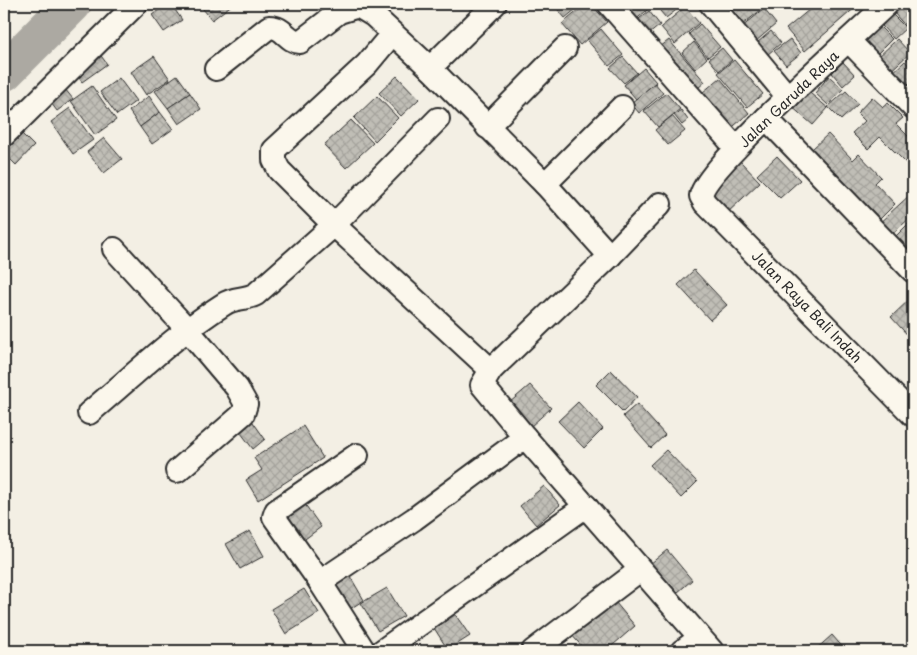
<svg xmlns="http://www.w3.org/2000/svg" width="917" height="655" font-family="'Playpen Sans',sans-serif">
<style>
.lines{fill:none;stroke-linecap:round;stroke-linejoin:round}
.river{stroke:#aca9a2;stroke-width:39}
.building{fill:url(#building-cross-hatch);stroke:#2b2b2b}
.minor-casing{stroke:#2b2b2b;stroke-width:26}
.minor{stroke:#fbf7ec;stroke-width:22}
.labels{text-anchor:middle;stroke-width:4;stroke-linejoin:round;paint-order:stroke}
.street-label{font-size:14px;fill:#2b2b2b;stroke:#fbf7ec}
</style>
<defs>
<pattern id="building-cross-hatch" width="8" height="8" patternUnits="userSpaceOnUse" patternTransform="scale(1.25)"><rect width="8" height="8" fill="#c0beb6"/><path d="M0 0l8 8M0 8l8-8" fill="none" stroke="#a5a39d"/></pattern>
</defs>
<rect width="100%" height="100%" fill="#f3efe4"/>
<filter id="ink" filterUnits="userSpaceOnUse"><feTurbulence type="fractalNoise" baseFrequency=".02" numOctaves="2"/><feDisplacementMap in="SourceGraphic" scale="10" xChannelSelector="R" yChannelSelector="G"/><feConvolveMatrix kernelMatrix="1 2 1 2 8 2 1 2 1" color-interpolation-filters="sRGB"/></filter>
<g filter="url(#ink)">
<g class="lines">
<polyline class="river" points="4,72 72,4"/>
</g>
<g class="building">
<polygon points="167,4 171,4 182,20 164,32 152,15"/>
<polygon points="199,4 233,4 212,20"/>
<polygon points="553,4 582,4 565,18"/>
<polygon points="586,4 591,4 607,22 580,45 562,24"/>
<polygon points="628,4 653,4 653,5 632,23 621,10"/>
<polygon points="654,4 684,4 666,18"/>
<polygon points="724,4 756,4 761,10 742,25"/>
<polygon points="816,4 855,4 857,6 805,51 786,29"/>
<polygon points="904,4 910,4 913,8 913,22 907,28 894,13"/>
<polygon points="685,7 699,23 675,44 661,27"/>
<polygon points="764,9 776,24 755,42 742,27"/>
<polygon points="649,11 660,25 647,36 635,22"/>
<polygon points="893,15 906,28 894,39 882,26"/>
<polygon points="875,22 892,39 871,60 854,42"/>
<polygon points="700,24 720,47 708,57 689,34"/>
<polygon points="601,29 623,55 609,66 587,40"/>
<polygon points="771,31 781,43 760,61 750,49"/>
<polygon points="790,39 801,53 786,65 774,51"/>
<polygon points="897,39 910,53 887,74 874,61"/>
<polygon points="669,40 705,82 692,93 656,50"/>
<polygon points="694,42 707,58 695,69 682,53"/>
<polygon points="722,48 732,60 719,71 709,59"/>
<polygon points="99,53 107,64 82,82 74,71"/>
<polygon points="913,53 913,66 907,59"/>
<polygon points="154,56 170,79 146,95 131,72"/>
<polygon points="623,57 637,73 624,83 610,68"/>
<polygon points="734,60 763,94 747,107 718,73"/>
<polygon points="905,61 913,70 913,79 902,90 889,76"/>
<polygon points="843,62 855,75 843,86 832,73"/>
<polygon points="644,68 656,82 636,99 624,85"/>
<polygon points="177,75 190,93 168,108 155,91"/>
<polygon points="397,76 419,99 401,116 379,93"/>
<polygon points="829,76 843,89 828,105 815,93"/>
<polygon points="119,78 136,101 117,115 100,92"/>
<polygon points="720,78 749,113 727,132 697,97"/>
<polygon points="655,83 663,93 639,113 631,103"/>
<polygon points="61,84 73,99 57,111 46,96"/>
<polygon points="92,86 116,120 95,135 71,101"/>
<polygon points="805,89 828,108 813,125 791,106"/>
<polygon points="846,91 858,104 841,120 828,107"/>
<polygon points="190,93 201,109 179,124 168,108"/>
<polygon points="666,93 680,109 658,127 644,111"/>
<polygon points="149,96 160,112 140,127 129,111"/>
<polygon points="377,96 398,118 375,141 354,118"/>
<polygon points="872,97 883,107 888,103 903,118 896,124 913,141 913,183 906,176 913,170 880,137 868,149 852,133 865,121 857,113"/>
<polygon points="70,108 93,140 73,154 51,122"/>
<polygon points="681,110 688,120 682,125 674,115"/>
<polygon points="160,112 173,129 152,144 140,127"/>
<polygon points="672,116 685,131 668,145 655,130"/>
<polygon points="351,120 373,143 346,168 324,145"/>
<polygon points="18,130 34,146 16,165 4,153 4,145"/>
<polygon points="828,134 853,160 859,154 881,177 875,183 895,204 880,219 860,198 853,204 841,190 847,185 812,149"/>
<polygon points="104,138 122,159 104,173 87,152"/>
<polygon points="777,156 800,180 780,198 757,175"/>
<polygon points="740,161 760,182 725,215 705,195"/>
<polygon points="912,193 913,215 888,238 877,225"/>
<polygon points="910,222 913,225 913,256 890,242"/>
<polygon points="694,270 727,305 710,320 678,285"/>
<polygon points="912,297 913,299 913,341 891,317"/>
<polygon points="611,370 637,397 623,412 596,385"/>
<polygon points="530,385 551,408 530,427 509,403"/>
<polygon points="578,402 603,429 584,448 558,421"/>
<polygon points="637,404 665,435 651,448 623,416"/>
<polygon points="248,415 265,439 253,449 235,425"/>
<polygon points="303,426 323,458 258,500 246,480 262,470 254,458"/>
<polygon points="666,450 697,482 681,498 650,465"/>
<polygon points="544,486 560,505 536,525 520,506"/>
<polygon points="304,503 321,527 301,542 284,518"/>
<polygon points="250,531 264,556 240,569 226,544"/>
<polygon points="667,550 692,580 670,599 644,569"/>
<polygon points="347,571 364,600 342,614 324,585"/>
<polygon points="387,588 404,616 378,631 361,603"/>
<polygon points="304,589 319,613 286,634 271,609"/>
<polygon points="611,597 635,626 606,651 586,651 570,633"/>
<polygon points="450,607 470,636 448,650 429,620"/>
<polygon points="832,635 846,651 814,651"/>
</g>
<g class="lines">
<g class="minor-casing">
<g id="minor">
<polyline points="609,4 736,148"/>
<polyline points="711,4 788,97"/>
<path id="s1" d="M887,4c-28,27 -184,166 -186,192l4,7 208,212"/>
<polyline points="392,34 367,64 274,150 274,160 279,170 334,225 491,370"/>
<polyline points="849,41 913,107"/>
<polyline points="430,68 495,4"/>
<path d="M216,69l53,-42c16,0 17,14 31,15l39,-30 19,-6 15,9 57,53 115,116 65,72"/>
<polyline points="766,118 913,271"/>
<polyline points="487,127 565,48"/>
<polyline points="4,135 136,4"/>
<polyline points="545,184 622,107"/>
<polyline points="660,204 610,256 491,370 482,385 525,437 712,651"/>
<polyline points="114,249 187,329 237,388 246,404 243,414 177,471"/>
<path d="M89,413c44,-37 86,-78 135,-109 10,-7 22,-4 32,-10l78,-69 104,-106"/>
<polyline points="357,455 276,511 274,517 320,582 364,651"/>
<polyline points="320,582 414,519 525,437"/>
<polyline points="382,651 586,506"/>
<polyline points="533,651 640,570"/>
<polyline points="682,651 700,638"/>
</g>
</g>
<use href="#minor" class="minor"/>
</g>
</g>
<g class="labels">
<g class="street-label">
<text transform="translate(789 99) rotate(-44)" y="5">Jalan Garuda Raya</text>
<text dy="5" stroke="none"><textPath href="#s1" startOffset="422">Jalan Raya Bali Indah</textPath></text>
</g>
</g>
<rect width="917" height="655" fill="none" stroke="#fbf7ec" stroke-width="20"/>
<rect x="10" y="10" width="897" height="635" fill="none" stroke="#2b2b2b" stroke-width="2" filter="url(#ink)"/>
</svg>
